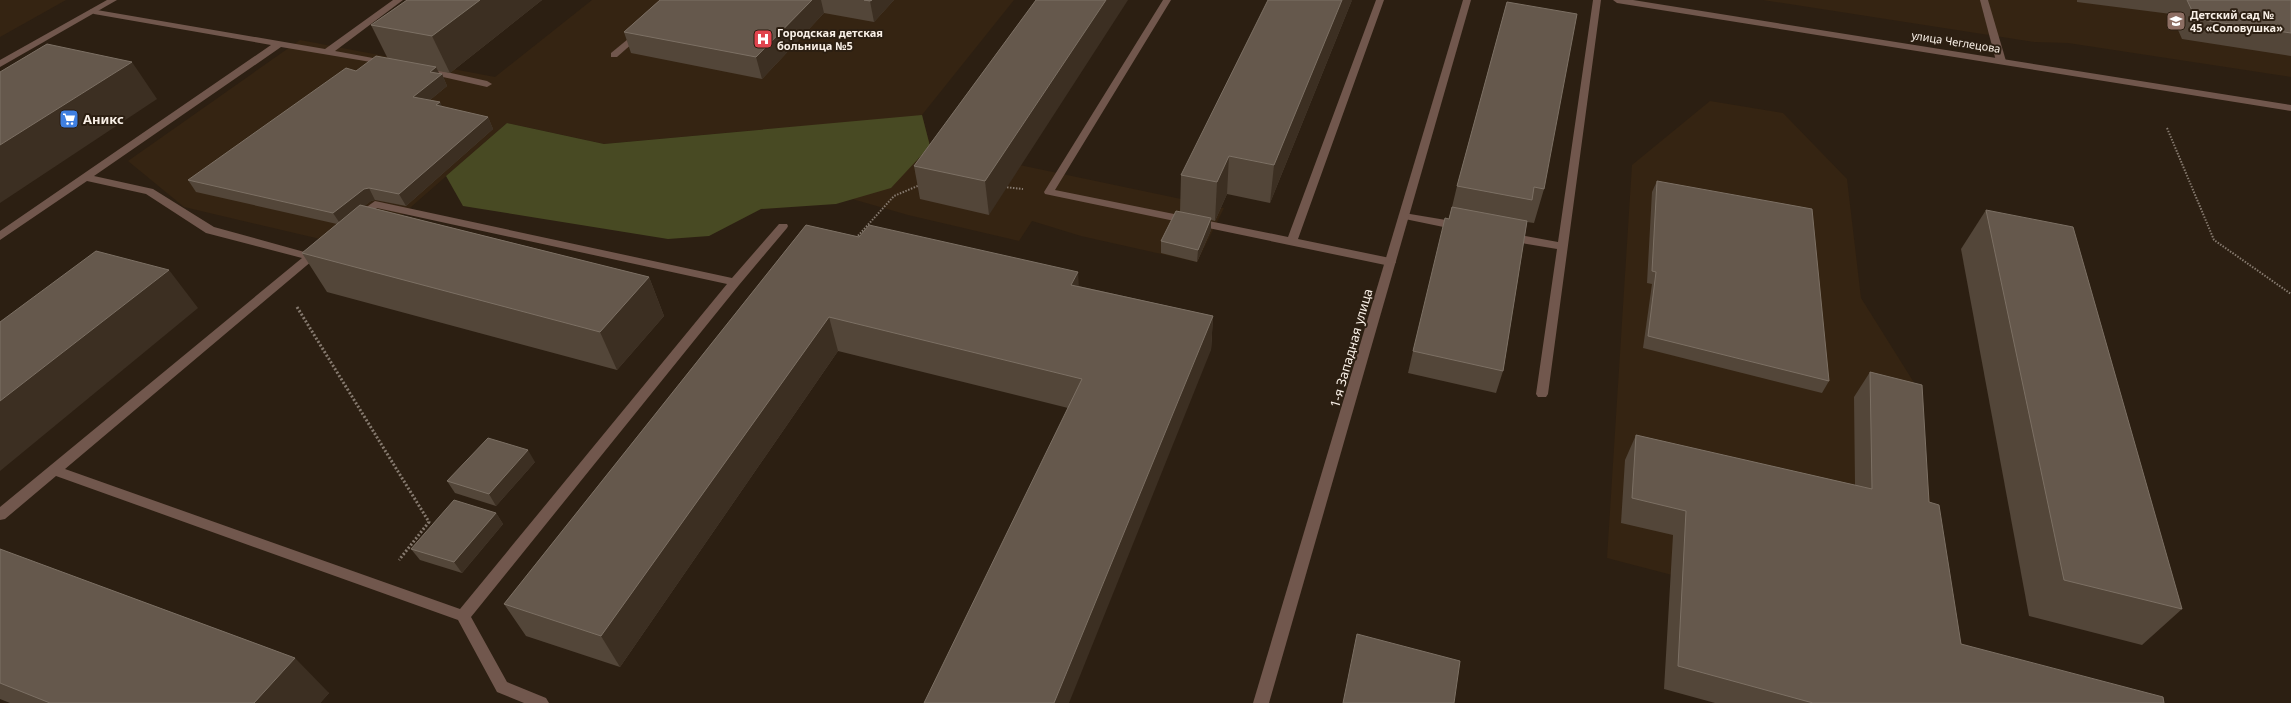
<svg xmlns="http://www.w3.org/2000/svg" width="2291" height="703" font-family="'Noto Sans',sans-serif">
<style>
.built{fill:#352412}
.green{fill:#484a23}
.lines{fill:none;stroke-linecap:round;stroke-linejoin:round}
.path-far1{stroke:#867a6f;stroke-width:2;stroke-dasharray:1.5 1.5;stroke-linecap:butt}
.path{stroke:#867a6f;stroke-width:3;stroke-dasharray:2 2;stroke-linecap:butt}
.lane{fill:#71574d;fill-rule:evenodd}
.street{fill:#71574d;fill-rule:evenodd}
.wall{fill:#534639}
.shaded-wall{fill:#3c2f22}
.building{fill:#65584c;stroke:#7c7064}
.labels{text-anchor:middle;stroke-width:4;stroke-linejoin:round;paint-order:stroke}
.far-poi-label{font-size:11px;font-weight:bold;fill:#f9f0e7;stroke:#2c1f12;text-anchor:start}
.far-street-label{font-size:11px;fill:#f9f0e7;stroke:#2c1f12}
.poi-label{font-size:13px;font-weight:bold;fill:#f9f0e7;stroke:#2c1f12;text-anchor:start}
.street-label{font-size:13px;fill:#f9f0e7;stroke:#2c1f12}
</style>
<rect width="100%" height="100%" fill="#2c1f12"/>
<g class="built">
<polygon points="0,0 66,0 0,37"/>
<polygon points="592,0 1014,0 922,115 930,146 1224,208 1197,262 1081,236 1032,221 1019,241 908,215 824,191 782,128 604,144 507,123 363,249 184,207 128,161 300,40 495,77"/>
<polygon points="1763,0 2291,0 2291,77 2068,43 2034,42"/>
<polygon points="1710,101 1783,113 1847,179 1861,298 1918,389 1941,600 1948,647 1607,558 1632,165"/>
</g>
<polygon class="green" points="922,115 930,146 891,188 836,204 761,209 709,236 668,239 463,206 446,176 507,123 604,144"/>
<g class="lines">
<g class="path-far1">
<polyline points="2167,128 2214,240 2291,294"/>
<polyline points="1004,187 1023,189"/>
<polyline points="856,238 894,196 920,185"/>
</g>
<polyline class="path" points="297,307 429,522 399,560"/>
<g class="lane">
<polygon points="393,0 403,0 335,51 389,61 389,65 281,47 94,176 153,189 214,227 308,253 319,246 325,250 65,469 460,609 727,284 377,208 362,220 354,220 353,218 354,216 375,201 732,278 779,224 787,224 788,226 787,228 739,285 471,617 507,682 546,698 549,703 524,703 497,692 458,620 56,476 5,519 0,520 0,507 302,258 206,233 146,194 87,181 0,240 0,231 271,45 94,14 90,11 91,9 325,49"/>
<polygon points="1163,0 1171,0 1055,190 1288,237 1376,0 1384,0 1298,239 1390,258 1394,259 1396,262 1394,265 1390,266 1045,194 1044,192"/>
<polygon points="1593,0 1601,0 1548,394 1546,397 1538,397 1536,394 1557,249 1509,241 1504,237 1509,233 1558,242"/>
<polygon points="1980,0 1988,0 2006,61 2004,63 1998,63 1996,61"/>
<polygon points="639,30 642,31 642,35 617,57 611,57 611,53"/>
<polygon points="424,67 487,81 492,84 487,87 421,72 419,70"/>
<polygon points="1404,213 1458,222 1463,226 1458,230 1400,218 1399,216"/>
</g>
<g class="street">
<polygon points="107,0 117,0 0,67 0,60"/>
<polygon points="1463,0 1471,0 1269,703 1253,703"/>
<polygon points="1613,0 1633,0 2291,105 2291,111 1617,3"/>
</g>
</g>
<g class="wall">
<polygon points="407,0 542,0 450,73 438,71 439,74 442,74 447,86 430,100 440,102 442,107 488,117 493,129 406,206 375,200 371,201 364,206 649,277 664,316 617,370 327,292 302,253 337,224 196,192 188,180 356,71 388,59 371,25"/>
<polygon points="660,0 894,0 874,22 824,13 762,79 631,53 624,32"/>
<polygon points="1036,0 989,215 920,199 914,166"/>
<polygon points="1352,0 1270,203 1227,194 1215,221 1211,220 1211,230 1197,262 1161,253 1161,241 1180,212 1181,175"/>
<polygon points="2077,0 2291,0 2291,56 2182,39 2171,14 2077,2"/>
<polygon points="1507,2 1544,189 1534,223 1527,222 1503,371 1496,393 1408,373 1413,351 1452,207 1457,186"/>
<polygon points="1657,181 1829,381 1822,393 1643,348 1652,284 1647,283 1652,192"/>
<polygon points="1986,210 2182,609 2142,645 2029,616 1961,249"/>
<polygon points="806,225 1213,316 1211,350 1068,408 838,351 620,667 526,636 504,604"/>
<polygon points="1870,372 1929,502 1961,644 2164,703 1715,703 1664,689 1673,535 1621,523 1625,460 1636,435 1855,485 1854,397"/>
<polygon points="535,462 496,506 455,493 447,481"/>
<polygon points="496,513 503,524 462,573 420,560 411,549"/>
<polygon points="0,549 329,693 320,703 10,703 0,699"/>
</g>
<g class="shaded-wall">
<polygon points="480,0 542,0 450,73 432,36"/>
<polygon points="812,0 821,0 824,13 762,79 756,57"/>
<polygon points="872,0 894,0 874,22 870,1"/>
<polygon points="1106,0 1128,0 989,215 985,181"/>
<polygon points="1342,0 1352,0 1270,203 1274,165"/>
<polygon points="132,62 157,99 0,203 0,145"/>
<polygon points="436,67 440,75 442,74 447,86 419,109 413,97 430,72"/>
<polygon points="440,102 445,114 436,105"/>
<polygon points="488,117 493,129 406,206 399,194"/>
<polygon points="1229,156 1227,194 1215,221 1217,182"/>
<polygon points="369,188 375,200 371,201 341,225 333,213 364,189"/>
<polygon points="1211,218 1211,230 1197,262 1198,250"/>
<polygon points="169,270 198,308 0,471 0,401"/>
<polygon points="1078,272 1080,306 1071,285"/>
<polygon points="649,277 664,316 617,370 600,332"/>
<polygon points="1213,316 1211,350 1069,703 1054,703"/>
<polygon points="829,317 838,351 620,667 601,636"/>
<polygon points="528,450 535,462 496,506 489,494"/>
<polygon points="496,513 503,524 462,573 454,562"/>
<polygon points="295,658 329,693 320,703 254,703"/>
</g>
<g class="building">
<polygon points="407,0 480,0 432,36 371,25"/>
<polygon points="660,0 812,0 756,57 624,32"/>
<polygon points="864,0 872,0 870,1"/>
<polygon points="1036,0 1106,0 985,181 914,166"/>
<polygon points="1268,0 1342,0 1274,165 1229,156 1217,182 1181,175"/>
<polygon points="2187,0 2291,0 2291,33 2196,19"/>
<polygon points="1507,2 1577,14 1544,189 1534,187 1532,200 1457,186"/>
<polygon points="47,44 132,62 0,145 0,72"/>
<polygon points="376,56 436,67 430,72 442,74 413,97 440,102 436,105 488,117 399,194 369,188 364,189 333,213 188,180 346,68 356,71"/>
<polygon points="1657,181 1812,209 1829,381 1648,336 1656,272 1652,271"/>
<polygon points="360,205 649,277 600,332 302,253"/>
<polygon points="1452,207 1527,221 1503,371 1413,351 1445,218 1449,219"/>
<polygon points="1986,210 2073,227 2182,609 2064,580"/>
<polygon points="1176,211 1211,218 1198,250 1161,241"/>
<polygon points="806,225 859,237 869,225 1078,272 1071,285 1213,316 1054,703 924,703 1082,379 829,317 601,636 504,604"/>
<polygon points="96,251 169,270 0,401 0,322"/>
<polygon points="1870,372 1922,385 1929,502 1939,505 1961,644 2163,697 2164,703 1813,703 1678,666 1686,511 1632,498 1636,435 1872,489"/>
<polygon points="488,438 528,450 489,494 447,481"/>
<polygon points="454,500 496,513 454,562 411,549"/>
<polygon points="0,549 295,658 254,703 50,703 0,683"/>
<polygon points="1357,634 1460,661 1454,703 1343,703"/>
</g>
<defs>
<g id="school-square" transform="scale(1)"><rect x="-9" y="-9" width="18" height="18" rx="4" fill="#8d6e63" stroke="#2c1f12"/><path d="M0-5L7-2L0 1L-7-2ZM-4 1L0 2.5L4 1V4Q0 6-4 4Z" fill="#fff"/></g>
<g id="hospital-square" transform="scale(1)"><rect x="-9" y="-9" width="18" height="18" rx="4" fill="#e0444e" stroke="#2c1f12"/><path d="M-5-5h3v3.5h4V-5h3V5h-3V1.5h-4V5h-3Z" fill="#fff"/></g>
<g id="supermarket-square" transform="scale(1)"><rect x="-9" y="-9" width="18" height="18" rx="4" fill="#3f7fe0" stroke="#2c1f12"/><path d="M-6-5.5h2.5l.6 2H6L4.5 2H-2.5L-4.4-4H-6ZM-1.5 3.2a1.3 1.3 0 1 0 .1 0ZM3 3.2a1.3 1.3 0 1 0 .1 0Z" fill="#fff"/></g>
</defs>
<g fill-rule="evenodd">
<use href="#school-square" x="2176" y="21"/>
<use href="#hospital-square" x="763" y="39"/>
<use href="#supermarket-square" x="69" y="119"/>
</g>
<g class="labels">
<g class="far-poi-label">
<text x="2190" y="19">Детский сад №<tspan x="2190" dy="13">45 «Соловушка»</tspan></text>
<text x="777" y="37">Городская детская<tspan x="777" dy="13">больница №5</tspan></text>
</g>
<g class="far-street-label">
<text transform="translate(1956 42) rotate(9)" y="4">улица Чеглецова</text>
</g>
<g class="poi-label">
<text x="83" y="124">Аникс</text>
</g>
<g class="street-label">
<text transform="translate(1351 348) rotate(-74)" y="5">1-я Западная улица</text>
</g>
</g>
</svg>
